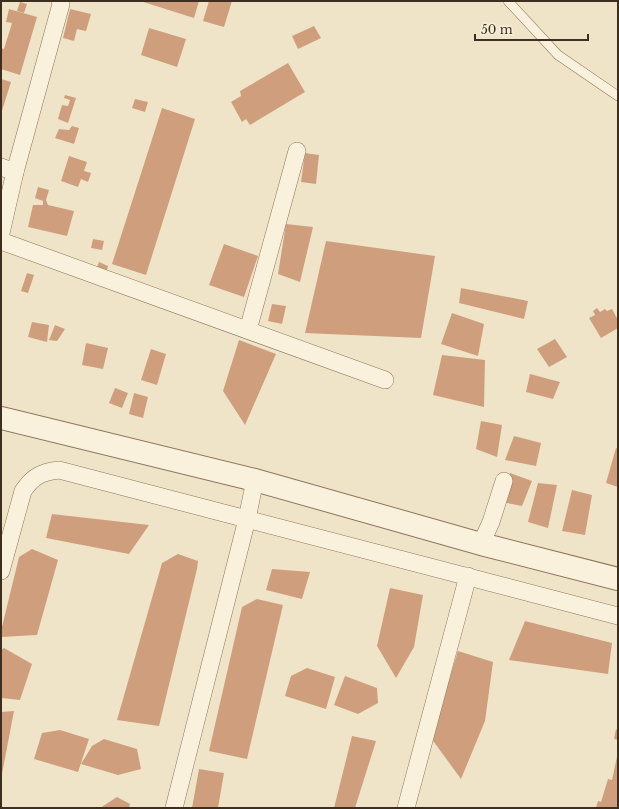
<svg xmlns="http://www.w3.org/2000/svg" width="619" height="809" font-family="'Libre Baskerville',serif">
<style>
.building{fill:#cf9f7d}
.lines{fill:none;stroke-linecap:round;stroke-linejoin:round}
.service-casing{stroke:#8d765c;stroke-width:10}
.minor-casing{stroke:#8d765c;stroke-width:18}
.tertiary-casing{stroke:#8d765c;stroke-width:24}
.service{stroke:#faf1dc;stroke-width:9}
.minor{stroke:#faf1dc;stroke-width:17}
.tertiary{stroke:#faf1dc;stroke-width:22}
</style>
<rect width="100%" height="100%" fill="#f0e4c8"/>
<g class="building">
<polygon points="140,1 199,1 194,18"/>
<polygon points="209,1 232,1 224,27 203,21"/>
<polygon points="20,2 27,4 24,13 17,11"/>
<polygon points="9,9 37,17 20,75 1,69 1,48 4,49 12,23 6,22"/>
<polygon points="70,9 91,14 86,31 77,29 74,41 63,38"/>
<polygon points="314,26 321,38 298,49 292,36"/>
<polygon points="149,28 186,39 177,67 141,55"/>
<polygon points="288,63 305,92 250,125 246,119 242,122 231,102 241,96 240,91"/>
<polygon points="1,79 11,82 1,114"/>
<polygon points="65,95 76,98 68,123 58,119 62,105 68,106 70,100 64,98"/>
<polygon points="135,99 148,102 145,112 132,108"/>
<polygon points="162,108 195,119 146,275 112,264"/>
<polygon points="72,126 79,128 74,144 55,138 59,129 69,130"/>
<polygon points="305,153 319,155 316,184 301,182"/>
<polygon points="69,156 87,162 84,171 91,173 88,182 81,179 78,187 61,181"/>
<polygon points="38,187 49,190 46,200 48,205 74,211 67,236 28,227 33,205 43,205 43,201 35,198"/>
<polygon points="286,224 313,227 300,282 278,274"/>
<polygon points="93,239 104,241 102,250 91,248"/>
<polygon points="326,241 435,256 421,338 305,333"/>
<polygon points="224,244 258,256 244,297 209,285"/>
<polygon points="99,262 108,266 106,274 96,270"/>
<polygon points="27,273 34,275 28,293 21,291"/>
<polygon points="461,288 528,301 524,319 459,303"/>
<polygon points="272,304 286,306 282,324 268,321"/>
<polygon points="597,308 600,312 605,309 607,311 612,309 618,320 618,328 601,338 589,318 595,315 593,311"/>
<polygon points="452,313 484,324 478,356 441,344"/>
<polygon points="32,322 49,325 47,342 28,337"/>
<polygon points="55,325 65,329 57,341 49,340"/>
<polygon points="555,339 567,357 549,367 537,349"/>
<polygon points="239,340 276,354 245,425 223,391"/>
<polygon points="86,343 108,348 103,369 82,365"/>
<polygon points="151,349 166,354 157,385 141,380"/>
<polygon points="442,355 485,360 484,407 433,395"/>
<polygon points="530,374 560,382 553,399 526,392"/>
<polygon points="115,388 128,393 122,408 109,403"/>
<polygon points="134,393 148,397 143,418 129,414"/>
<polygon points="481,421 502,425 497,457 476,449"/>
<polygon points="514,436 541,443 536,466 505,460"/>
<polygon points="616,448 618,449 618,487 606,483"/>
<polygon points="510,473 532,481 522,506 502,502"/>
<polygon points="538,483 557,485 548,528 528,522"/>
<polygon points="572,490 592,495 585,535 562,531"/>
<polygon points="52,514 149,525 129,554 46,538"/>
<polygon points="32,549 58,560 37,635 1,637 1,631 19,557"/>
<polygon points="178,554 198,561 197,569 159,726 117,720 162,563"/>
<polygon points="272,569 310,572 302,599 266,590"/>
<polygon points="390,588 423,595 414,647 396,678 377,646"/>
<polygon points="257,599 283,605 247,759 209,751 242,607"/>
<polygon points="525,621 612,643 608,674 509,660"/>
<polygon points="4,648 32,664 20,700 1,698 1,650"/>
<polygon points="458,651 493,662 485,721 461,779 431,738"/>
<polygon points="307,668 335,677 326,709 285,696 291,676"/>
<polygon points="345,676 377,688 378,703 358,714 334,705"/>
<polygon points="14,711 2,774 1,774 1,712"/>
<polygon points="616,729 618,730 618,740 614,739"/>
<polygon points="60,730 89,739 78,772 34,759 42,733"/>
<polygon points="352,736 376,741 355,808 334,808"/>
<polygon points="104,739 137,749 141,769 118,775 81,764 92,746"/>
<polygon points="618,752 618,808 596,808 598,801 601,802 608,779 612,780"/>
<polygon points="199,769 224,773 218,808 192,808"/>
<polygon points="117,797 130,804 129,808 100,808"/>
</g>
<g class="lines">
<g class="service-casing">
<polyline id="service" points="508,1 558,55 618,96"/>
</g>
<g class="minor-casing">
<g id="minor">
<polyline points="1,167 15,172"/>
<polyline points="1,233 15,172 61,4 60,1"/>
<polyline points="1,241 385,380"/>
<polyline points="248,330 297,151"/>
<polyline points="481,544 491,522 504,481"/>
<path d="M1,571l22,-80c10,-15 19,-19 36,-21l559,146"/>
<polyline points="174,808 247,519 255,480"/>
<polyline points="406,808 468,576"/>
</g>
</g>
<g class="tertiary-casing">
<polyline id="tertiary" points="1,418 255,480 481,544 618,579"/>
</g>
<use href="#service" class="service"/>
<use href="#minor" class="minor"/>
<use href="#tertiary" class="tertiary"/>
</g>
<rect width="619" height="809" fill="none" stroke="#3d2e20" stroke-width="4"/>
<path d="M475 34v6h113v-6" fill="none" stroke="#3d2e20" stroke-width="2"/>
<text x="481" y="34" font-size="12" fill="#3d2e20" stroke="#f7eed8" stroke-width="3" paint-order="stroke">50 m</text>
</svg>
